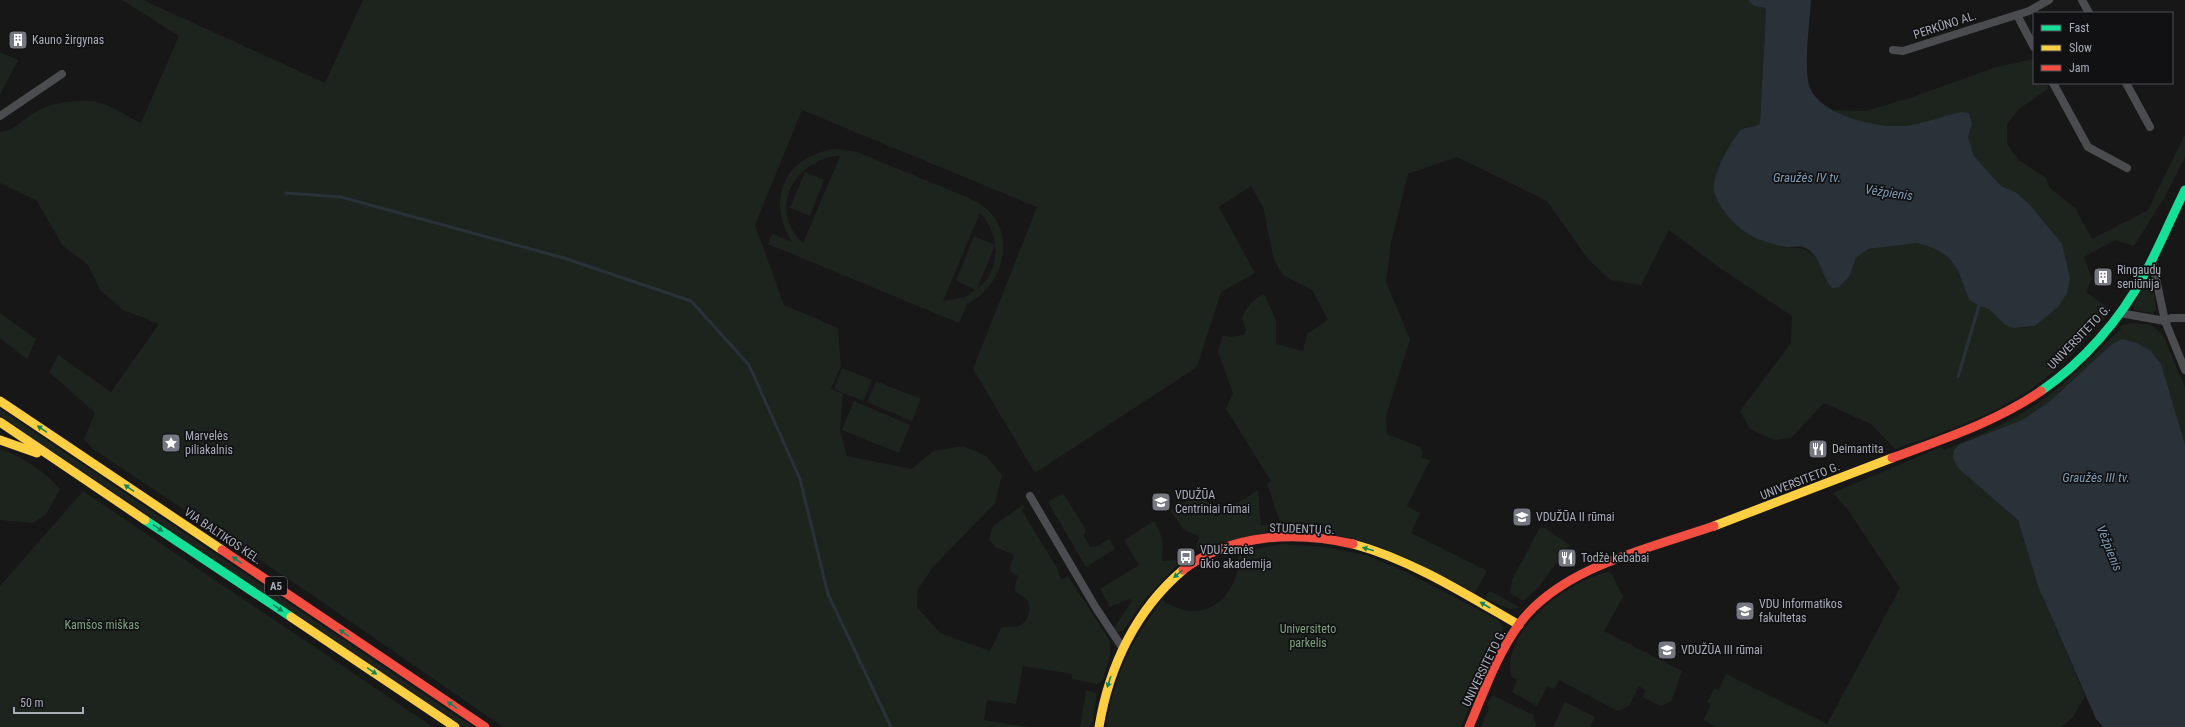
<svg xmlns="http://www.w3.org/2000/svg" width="2185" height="727" font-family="'Roboto Condensed',sans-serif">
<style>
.green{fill:#1d241e;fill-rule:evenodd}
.water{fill:#2a3239}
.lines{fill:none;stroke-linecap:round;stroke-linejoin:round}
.stream{stroke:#2a3239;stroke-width:3}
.street{stroke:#4b4c50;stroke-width:8}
.fast{stroke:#16e098;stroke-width:9}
.slow{stroke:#ffcf43;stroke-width:9}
.jam{stroke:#f24e42;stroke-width:9}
.oneway{fill:#14835c}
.labels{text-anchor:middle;stroke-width:3.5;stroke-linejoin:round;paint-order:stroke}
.shield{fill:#111113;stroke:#7b7e86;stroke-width:1}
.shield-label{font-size:11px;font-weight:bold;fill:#a8adb8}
.street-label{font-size:12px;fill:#a8adb8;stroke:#111113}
.poi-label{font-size:12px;fill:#a8adb8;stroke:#111113;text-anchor:start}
.park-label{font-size:12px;fill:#7fa381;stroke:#111113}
.water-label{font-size:13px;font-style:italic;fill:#7f9bb3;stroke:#111113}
</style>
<rect width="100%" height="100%" fill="#171717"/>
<g class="green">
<path d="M122,0h21l182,83 38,-83h1385l6,6 11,2 1,3 -6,112 -3,2 -15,4 44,118c27,1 33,9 40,34l13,6 10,-10 7,-19 12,-9 50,-6 20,7 11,8 9,12 11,30 11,6 9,3 16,16 18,3 12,-2 22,-19 -42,-115 -14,-6 -27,-30 -6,-19 4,-13 -11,-12c-17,4 -34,11 -51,13 -22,4 -57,-3 -77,-15l33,1 47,-14 80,-29 40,-9 1,24h12l3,5 -30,21 -12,15v20l12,16 27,18 4,10 25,20 17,31 56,-29 37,-76v23l-21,41 -30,48 -19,-6 -31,17 8,22 -6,13 25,18c-29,35 -62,72 -103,93 -36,20 -74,33 -113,46l-24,-25 -47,-21 -33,35 -17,2 -24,-11 -10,-18 51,-68 1,-27 -72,-48 -51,-38 -28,55 -31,-5 -22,-21 -41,-58 -90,-44 -49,17 -17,69 -5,39 24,57 -24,77 1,18 33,13 3,5 -2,6 9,2 -23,46 13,7 -9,20 76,38 -12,22c-65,-34 -110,-61 -187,-62l-6,-4 -15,-43 4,-3 -45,-72 7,-16 -15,-41 5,-17 7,2 14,-2 2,-5 -4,-12c4,-10 12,-20 22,-24l12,26v24l27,7 4,-17 21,-14 -16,-30 -29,-15 -9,-15 -11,-53 -12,-21 -32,21 36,66 -34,19 -24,75 -162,106 -62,-104 64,-162 -235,-97 -47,115 29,80 54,23 3,38 -10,23 12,5 -3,37 7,25 65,13 21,-18 30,-5 23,10 16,19 -7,28 -62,64 -15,22 -1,18 23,26 50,18 11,-23c6,-4 14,2 21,-4 8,-6 11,-20 2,-27 -2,-2 -6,-3 -8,-5 -3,-4 1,-11 2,-16l-7,-4 -1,-4 4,-13 -19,-8 -6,-8 4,-13 30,-21 2,2 -3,4 35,57 4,12 7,-4 42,65v15l-7,23 -5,5 -26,-5v-5l-49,-8 -7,38 -29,-4 -3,20 44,7h-525l-185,-128 -225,-150 -9,-10 11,-26 -46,-41 9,-17 53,37 48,-68 -36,-14 -23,-20 -12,-25 -26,-20 -25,-44 -37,-18v-51c15,-1 22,-12 34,-19 16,-11 43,-14 63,-11 15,3 30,15 44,21l38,-87z"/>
<polygon points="0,52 18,60 0,95"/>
<path d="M835,149l22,3 112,46c5,3 10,5 14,8 36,27 20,81 -16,98l-8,19 -191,-79 4,-10 20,8c-27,-43 -7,-86 43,-93zM835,156h5l-37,87c-35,-32 -11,-80 32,-87zM980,213c20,20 22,58 -3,76l18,-44 -21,-9 -18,45 20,9 -11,7 -22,4z"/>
<polygon points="805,172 824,180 810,216 790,208"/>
<polygon points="2146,284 2151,284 2153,287 2156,310 2153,313 2135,310 2133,306"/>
<polygon points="0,313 36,339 27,359 0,338"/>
<path d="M2130,323l17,1 7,3 9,8 22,52v58l-6,-17 -67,-84 -63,58 -27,18 -62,24 -1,25 59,51 20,66 47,110 -12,21 -12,10h-344l-14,-7 8,-15 -4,-3 8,-14 3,2 8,-16 101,50 73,-136 -52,-78 -15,-17 108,-46 3,3c32,-13 64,-27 93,-46 31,-21 56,-50 84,-75l-2,-3z"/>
<polygon points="842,368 872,380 863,401 834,389"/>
<polygon points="876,381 921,399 912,421 867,402"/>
<polygon points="854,401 910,425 899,453 842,430"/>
<polygon points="0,409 473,727 464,727 0,416"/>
<path d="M0,449c23,8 44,22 60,40l-14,25 -13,9 -33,-3z"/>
<polygon points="1258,490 1261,525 1271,524 1269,532 1219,543 1201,551 1197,549 1196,545 1200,537 1183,529 1171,511 1201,492 1216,517"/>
<polygon points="83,491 433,727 0,727 0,586"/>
<polygon points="1063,493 1086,530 1084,536 1090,547 1098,546 1109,539 1115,549 1086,567 1048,502"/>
<path d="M1154,521c9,16 10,22 8,40l14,-1 2,4 -34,36 -21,31 -5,1 -4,-4 18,-27 -3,-2 -19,8 -10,-18 39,-24 -15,-25z"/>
<polygon points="1540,527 1545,528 1570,545 1538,588 1523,601 1510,593 1512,580"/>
<path d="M1282,544l42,3 42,8 40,17 92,48 5,8 -3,9 -39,90h-355c9,-53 24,-84 56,-127 9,6 20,11 31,11 30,1 49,-32 45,-59z"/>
<path d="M1609,572l4,4 10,21 -19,34 78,40 -11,31 -10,4 -19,-9 4,-6 -7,-5 -10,20 -11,5 -59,-31 -5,9 -7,-2 -10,19 -25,-14 5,-12 -6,-4c-10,-45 59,-97 98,-104z"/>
<polygon points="1490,591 1521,608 1509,609 1485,598"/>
<polygon points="1086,690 1097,693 1092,727 1080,727"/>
<polygon points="1492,695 1533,715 1536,725 1535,727 1481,727 1489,708 1486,706"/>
<polygon points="1565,702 1595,717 1590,727 1553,727"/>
</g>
<g class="water">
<path d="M1748,0h63c-1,20 -8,71 -1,88 12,29 73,42 101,37 17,-3 33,-9 50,-13l8,1 3,11 -4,13 6,19 27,30 14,6 15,13 32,39 8,34 -3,15 -9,14 -23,19 -21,2 -9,-3 -16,-16 -9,-3 -11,-6 -11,-30 -9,-12 -11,-8 -20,-7 -50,6 -12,9 -7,19 -10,10 -7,1c-12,-12 -10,-34 -29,-41 -5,-1 -11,0 -16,0 -9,-1 -20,-5 -29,-8 -19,-8 -39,-29 -44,-48 -3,-14 17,-51 27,-61 5,-4 14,-2 19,-7l6,-112 -1,-3 -11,-2z"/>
<polygon points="2122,339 2137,343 2151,351 2161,364 2185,445 2185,727 2103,727 2096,719 2038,586 2018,520 1959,469 1953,458 1954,450 1960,444 2022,420 2049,402 2112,344"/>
</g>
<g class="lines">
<g class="stream">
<polyline points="286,193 341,197 564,258 691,301 749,365 800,479 828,594 891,727"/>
<polyline points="1958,377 1980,302"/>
</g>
<g class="street">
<polyline points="2082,0 2089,13"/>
<polyline points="2017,15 2034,47"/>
<polyline points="1893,50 1903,51 2029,11 2049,0"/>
<polyline points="2053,83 2088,147 2127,168"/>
<polyline points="2126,83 2150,127"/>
<polyline points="0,116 62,74"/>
<polyline points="2152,260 2165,321 2185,370"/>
<polyline points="2120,313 2165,321 2171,318 2185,318"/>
<polyline points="1030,496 1096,608 1122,647"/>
</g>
<g class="fast">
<path d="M2041,391c42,-29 79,-71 103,-116 15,-27 27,-57 41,-85"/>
<polyline points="145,520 291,617"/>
</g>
<g class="slow">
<polyline points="0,401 222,550"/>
<polyline points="0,422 145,520"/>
<polyline points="0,440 37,453"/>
<polyline points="1714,526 1892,458"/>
<path d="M1353,544c59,16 114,51 166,81"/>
<polyline points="291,617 455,727"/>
<path d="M1099,727c10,-61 37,-117 84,-157"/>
</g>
<g class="jam">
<path d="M1892,458c51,-19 104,-36 149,-67"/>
<polyline points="222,550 485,727"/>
<path d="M1183,570c48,-37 114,-39 170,-26"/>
<path d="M1469,727c15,-35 28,-73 51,-104 42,-56 130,-75 194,-97"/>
</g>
</g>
<defs><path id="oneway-solid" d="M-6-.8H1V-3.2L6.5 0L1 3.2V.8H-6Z"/></defs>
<g class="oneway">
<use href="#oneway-solid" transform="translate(42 429) rotate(-146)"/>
<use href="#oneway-solid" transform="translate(129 488) rotate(-146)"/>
<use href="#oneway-solid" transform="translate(158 528) rotate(34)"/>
<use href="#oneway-solid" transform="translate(1368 549) rotate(-164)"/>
<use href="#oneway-solid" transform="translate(237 560) rotate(-146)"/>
<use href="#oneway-solid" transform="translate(1178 574) rotate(140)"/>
<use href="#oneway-solid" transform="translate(1485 605) rotate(-150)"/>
<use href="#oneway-solid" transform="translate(278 608) rotate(34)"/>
<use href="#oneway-solid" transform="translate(344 633) rotate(-146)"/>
<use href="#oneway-solid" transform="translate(372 671) rotate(34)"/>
<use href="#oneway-solid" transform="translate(1109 682) rotate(108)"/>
<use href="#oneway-solid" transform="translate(452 705) rotate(-146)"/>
</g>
<defs>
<g id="building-square" transform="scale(1)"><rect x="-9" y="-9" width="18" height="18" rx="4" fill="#757880" stroke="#111113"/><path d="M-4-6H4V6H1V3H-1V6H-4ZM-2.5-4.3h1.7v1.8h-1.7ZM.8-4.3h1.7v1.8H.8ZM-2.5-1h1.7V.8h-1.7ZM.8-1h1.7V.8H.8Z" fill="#fff"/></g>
<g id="sight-square" transform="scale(1)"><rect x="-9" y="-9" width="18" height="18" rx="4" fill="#757880" stroke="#111113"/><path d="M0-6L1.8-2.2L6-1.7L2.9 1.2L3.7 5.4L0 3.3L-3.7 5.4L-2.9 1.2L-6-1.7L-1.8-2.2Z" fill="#fff"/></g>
<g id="restaurant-square" transform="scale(1)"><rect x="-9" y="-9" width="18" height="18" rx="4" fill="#757880" stroke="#111113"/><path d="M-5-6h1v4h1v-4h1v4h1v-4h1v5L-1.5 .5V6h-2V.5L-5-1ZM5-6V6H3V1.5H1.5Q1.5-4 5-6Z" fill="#fff"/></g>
<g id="university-square" transform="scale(1)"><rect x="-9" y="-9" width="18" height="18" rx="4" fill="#757880" stroke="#111113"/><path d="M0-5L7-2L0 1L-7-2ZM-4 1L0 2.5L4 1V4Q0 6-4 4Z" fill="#fff"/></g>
<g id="bus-square" transform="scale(1)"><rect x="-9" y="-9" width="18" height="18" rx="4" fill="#757880" stroke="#111113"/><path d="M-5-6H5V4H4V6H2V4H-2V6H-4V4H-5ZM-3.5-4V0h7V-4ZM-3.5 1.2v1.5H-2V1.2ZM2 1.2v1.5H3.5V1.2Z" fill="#fff"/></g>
</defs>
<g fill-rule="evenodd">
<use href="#building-square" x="18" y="40"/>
<use href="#building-square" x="2103" y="277"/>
<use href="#sight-square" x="171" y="443"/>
<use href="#restaurant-square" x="1818" y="449"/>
<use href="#university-square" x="1161" y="502"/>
<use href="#university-square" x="1522" y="517"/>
<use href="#bus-square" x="1186" y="557"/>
<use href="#restaurant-square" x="1567" y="558"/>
<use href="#university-square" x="1745" y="611"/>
<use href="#university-square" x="1667" y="650"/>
</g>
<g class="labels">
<rect class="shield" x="265" y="577" width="22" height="18" rx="3"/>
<g class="shield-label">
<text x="276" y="590">A5</text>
</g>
<g class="street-label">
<text transform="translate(1945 25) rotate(-18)" y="4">PERKŪNO AL.</text>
<text transform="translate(2079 337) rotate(-46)" y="4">UNIVERSITETO G.</text>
<text transform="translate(1800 481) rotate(-21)" y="4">UNIVERSITETO G.</text>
<text transform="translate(1302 529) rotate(2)" y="4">STUDENTŲ G.</text>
<text transform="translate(223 536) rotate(34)" y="4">VIA BALTIKOS KEL.</text>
<text transform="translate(1484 668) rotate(-64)" y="4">UNIVERSITETO G.</text>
</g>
<g class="poi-label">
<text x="32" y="44">Kauno žirgynas</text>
<text x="2117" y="274">Ringaudų<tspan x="2117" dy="14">seniūnija</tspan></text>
<text x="185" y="440">Marvelės<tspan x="185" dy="14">piliakalnis</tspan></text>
<text x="1832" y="453">Deimantita</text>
<text x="1175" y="499">VDUŽŪA<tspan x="1175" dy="14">Centriniai rūmai</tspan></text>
<text x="1536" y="521">VDUŽŪA II rūmai</text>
<text x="1200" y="554">VDU žemės<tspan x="1200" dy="14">ūkio akademija</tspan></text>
<text x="1581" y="562">Todžė kebabai</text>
<text x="1759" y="608">VDU Informatikos<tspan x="1759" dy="14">fakultetas</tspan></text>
<text x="1681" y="654">VDUŽŪA III rūmai</text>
</g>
<g class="park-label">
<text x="102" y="629">Kamšos miškas</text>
<text x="1308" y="633">Universiteto<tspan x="1308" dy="14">parkelis</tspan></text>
</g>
<g class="water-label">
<text x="1807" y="182">Graužės IV tv.</text>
<text transform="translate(1889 192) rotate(8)" y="5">Vėžpienis</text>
<text x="2096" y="482">Graužės III tv.</text>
<text transform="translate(2110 548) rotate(68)" y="5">Vėžpienis</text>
</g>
</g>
<rect x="2033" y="12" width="140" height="72" fill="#111113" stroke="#4d4f55"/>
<rect x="2041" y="25" width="20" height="6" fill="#16e098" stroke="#4d4f55"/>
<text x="2069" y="32" font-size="12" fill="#a8adb8">Fast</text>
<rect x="2041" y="45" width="20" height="6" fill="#ffcf43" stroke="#4d4f55"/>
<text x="2069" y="52" font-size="12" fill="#a8adb8">Slow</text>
<rect x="2041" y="65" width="20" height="6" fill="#f24e42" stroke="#4d4f55"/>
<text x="2069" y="72" font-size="12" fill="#a8adb8">Jam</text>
<path d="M14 707v6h69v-6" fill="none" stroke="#a8adb8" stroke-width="2"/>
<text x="20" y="707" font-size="12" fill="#a8adb8" stroke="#111113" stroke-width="3" paint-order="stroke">50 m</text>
</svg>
